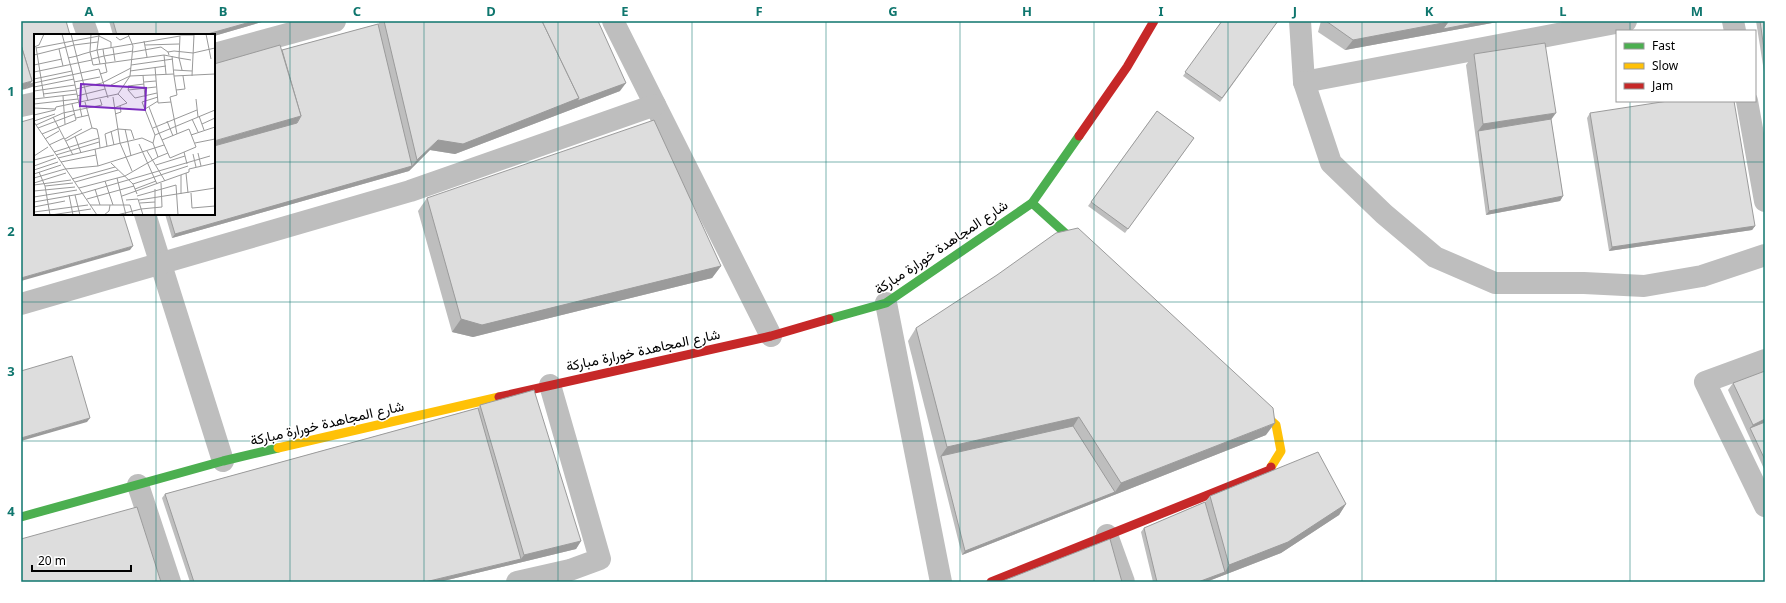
<svg xmlns="http://www.w3.org/2000/svg" width="1786" height="603" font-family="'Noto Sans',Vazirmatn,sans-serif">
<style>
.lines{fill:none;stroke-linecap:round;stroke-linejoin:round}
.street{stroke:#bebebe;stroke-width:22}
.fast{stroke:#4caf50;stroke-width:9}
.slow{stroke:#ffc107;stroke-width:9}
.jam{stroke:#c62828;stroke-width:9}
.wall{fill:#bebebe}
.shaded-wall{fill:#9b9b9b}
.building{fill:#ddd;stroke:#9b9b9b}
.grid{fill:none;stroke:#0f766e;stroke-width:1;stroke-opacity:0.55}
.labels{text-anchor:middle;stroke-width:3;stroke-linejoin:round;paint-order:stroke}
.street-label{font-size:14px;fill:#000;stroke:#fff}
.inset-road{fill:none;stroke:#999;stroke-width:1}
.view{fill:#7b2cbf;fill-opacity:0.15;stroke:#7b2cbf;stroke-width:2}
.inset-edge{fill:none;stroke:#000;stroke-width:2}
.neatline{fill:none;stroke:#0f766e;stroke-width:1.5}
.grid-label{font-size:13px;text-anchor:middle;font-weight:bold;fill:#0f766e}
</style>
<rect width="100%" height="100%" fill="#fff"/>
<g class="lines">
<g class="street">
<polyline points="83,21 88,35"/>
<polyline points="613,21 771,336"/>
<polyline points="1300,21 1304,82 1626,21"/>
<polyline points="1733,21 1735,31"/>
<polyline points="214,54 335,21"/>
<polyline points="1304,82 1331,163 1384,214 1435,257 1495,283 1584,283 1644,286 1702,276 1765,255"/>
<polyline points="1747,101 1765,201"/>
<polyline points="21,106 35,103"/>
<polyline points="145,214 223,461"/>
<polyline points="886,303 941,582"/>
<polyline points="21,304 410,191 655,105"/>
<polyline points="1765,360 1705,382 1765,506"/>
<polyline points="138,485 170,582"/>
<polyline points="1107,535 1124,582"/>
<polyline points="517,582 570,570 600,559 550,385"/>
</g>
<g class="fast">
<polyline points="1032,203 1086,252"/>
<polyline points="829,319 886,303 1032,203 1079,136"/>
<polyline points="21,517 223,461 278,448"/>
</g>
<g class="slow">
<polyline points="1252,403 1276,425 1281,451 1271,467"/>
<polyline points="278,448 499,397"/>
</g>
<g class="jam">
<polyline points="1079,136 1127,67 1154,21"/>
<polyline points="499,397 771,336 829,319"/>
<polyline points="991,582 1270,470 1271,467"/>
</g>
</g>
<g class="wall">
<polygon points="109,21 265,21 214,36 214,35 113,35"/>
<polygon points="380,21 598,21 620,91 455,154 430,150 409,171 172,238 165,214 214,214 282,50 378,24"/>
<polygon points="1222,21 1278,21 1220,102 1183,76"/>
<polygon points="1321,21 1503,21 1345,50 1318,32"/>
<polygon points="1756,21 1765,21 1765,78"/>
<polygon points="1474,54 1551,119 1563,196 1560,201 1486,215 1466,65"/>
<polygon points="1157,111 1194,138 1125,233 1088,206"/>
<polygon points="1590,113 1755,226 1752,230 1609,251 1587,118"/>
<polygon points="427,198 721,266 712,278 473,337 452,332 418,211"/>
<polygon points="916,328 1266,435 962,555 908,341"/>
<polygon points="1765,371 1765,471 1728,390 1733,383"/>
<polygon points="480,405 581,541 576,549 439,582 190,582 162,498 165,494 478,408"/>
<polygon points="1210,496 1346,504 1339,515 1281,553 1206,582 1153,582 1141,532 1144,528 1205,502"/>
</g>
<g class="shaded-wall">
<polygon points="254,21 265,21 214,36 214,35 204,35"/>
<polygon points="1484,21 1503,21 1345,50 1353,40 1448,22"/>
<polygon points="32,81 26,89 21,90 21,84"/>
<polygon points="35,83 35,86 26,89 29,84"/>
<polygon points="626,83 620,91 455,154 430,150 409,171 172,238 175,234 412,166 417,160 438,140 579,98"/>
<polygon points="1556,113 1548,124 1478,131 1483,124"/>
<polygon points="301,116 294,127 214,149 214,141"/>
<polygon points="1563,196 1560,201 1486,215 1489,211"/>
<polygon points="1755,226 1752,230 1609,251 1612,247"/>
<polygon points="133,246 130,250 21,281 21,278"/>
<polygon points="721,266 712,278 473,337 452,332 461,319"/>
<polygon points="1079,417 1071,430 941,456 938,460 947,447"/>
<polygon points="90,418 87,422 21,441 21,438"/>
<polygon points="1765,419 1765,424 1750,428 1753,425"/>
<polygon points="1275,423 1266,435 962,555 965,551 1115,492 1121,483"/>
<polygon points="1346,504 1339,515 1281,553 1206,582 1198,582 1225,572 1229,565"/>
<polygon points="581,541 576,549 439,582 425,582 521,559 524,555"/>
</g>
<g class="building">
<polygon points="21,21 66,21 70,35 35,35 35,83 29,84 32,81 21,45"/>
<polygon points="113,21 254,21 204,35 117,35"/>
<polygon points="384,21 542,21 579,98 463,144 438,140 417,160"/>
<polygon points="542,21 598,21 626,83 577,101 579,98"/>
<polygon points="1222,21 1278,21 1222,98 1185,72"/>
<polygon points="1326,21 1448,21 1448,22 1353,40"/>
<polygon points="1448,21 1484,21 1443,29 1448,22"/>
<polygon points="1760,21 1765,21 1765,56"/>
<polygon points="378,24 412,166 175,234 169,214 214,214 214,146 297,123 301,116 282,50"/>
<polygon points="1545,43 1556,113 1483,124 1474,54"/>
<polygon points="21,45 32,81 21,84"/>
<polygon points="280,45 301,116 214,141 214,64"/>
<polygon points="1668,101 1734,101 1755,226 1612,247 1590,113"/>
<polygon points="1157,111 1194,138 1128,229 1091,202"/>
<polygon points="35,118 35,214 123,214 133,246 21,278 21,122"/>
<polygon points="1551,119 1563,196 1489,211 1478,131"/>
<polygon points="654,120 721,266 482,325 461,319 427,198"/>
<polygon points="1078,228 1273,408 1275,423 1121,483 1079,417 947,447 916,328 997,275 1056,233"/>
<polygon points="72,356 90,418 21,438 21,371"/>
<polygon points="1765,371 1765,419 1753,425 1733,383"/>
<polygon points="534,390 581,541 524,555 480,405"/>
<polygon points="478,408 521,559 425,582 194,582 165,494"/>
<polygon points="1765,422 1765,460 1750,428"/>
<polygon points="1073,426 1115,492 965,551 941,456"/>
<polygon points="1318,452 1346,504 1288,542 1229,565 1210,496"/>
<polygon points="1205,502 1225,572 1198,582 1157,582 1144,528"/>
<polygon points="137,507 161,582 21,582 21,539"/>
<polygon points="1110,539 1122,582 1000,582"/>
</g>
<path class="grid" d="M156,21v14M290,21v561M424,21v561M558,21v561M692,21v561M826,21v561M960,21v561M1094,21v561M1228,21v561M1362,21v561M1496,21v561M1630,21v10M1630,101v481M21,162h14M214,162h1551M156,214v368M21,302h1744M21,441h1744"/>
<g class="labels">
<g class="street-label">
<text transform="translate(941 247) rotate(-34)" y="5">شارع المجاهدة خورارة مباركة</text>
<text transform="translate(643 350) rotate(-12)" y="5">شارع المجاهدة خورارة مباركة</text>
<text transform="translate(327 423) rotate(-13)" y="5">شارع المجاهدة خورارة مباركة</text>
</g>
</g>
<g transform="translate(34 34)">
<rect width="181" height="181" fill="#fff"/>
<path class="inset-road" d="M28,0l10,37M37,0l17,67M172,0l5,25M65,1l-2,15 3,14M146,1h14M82,3l4,3 9,-4M110,7l3,16M111,11l34,-1M0,13l5,-2 5,-11M2,13l8,50M2,14l63,-12 12,6v6M79,14l2,13M25,15l4,17M99,18l28,-5 7,5M0,21l40,-10 24,-3M130,21l2,19M135,21l-1,-3 6,-1 19,2 22,-5M138,22l2,20 41,-2M34,24l9,-2 6,-2 14,-4 83,-14 -1,22 -15,-3 -71,10 -3,-13 1,-18M58,25l12,-3 -1,-7M72,29l-2,-7 29,-5M0,31l28,-6M97,31l42,-6M121,33l3,36 13,-1M140,36l18,1M148,36l-3,-12 12,2M96,37l36,-5M0,38l58,-12M66,40l7,-2 -2,-9M109,41l2,22M140,42l3,19 -7,2 7,37M158,42l2,-41M0,45l38,-8 10,46M40,48l26,-5M110,48l12,-1M0,49l65,-14 9,29M77,51l19,-9 44,-2M94,52l16,-2M95,52l-1,4 28,-3M0,53l40,-8M42,55l26,-6 29,-15M94,56l7,8 22,-5M142,56l9,-1 -2,-13M0,57l41,-6M9,60l33,-4M29,62l2,28M43,62l28,-7M79,63l7,46 12,28M124,63l-16,5 13,33 -2,8 5,14 10,-4M0,65l43,-5M162,65l2,18M0,70l44,-5M115,73l10,26 11,25 26,-11 -7,-18 -27,11M0,74l21,1M80,74l13,-5 -9,-9M111,75l13,-8M81,80l6,-2 -1,-6M0,81l21,-5 1,-3 62,-13 12,-18 3,-30 -5,-12M165,82l5,14M19,83l20,38M42,84l13,-3M158,85l6,13M0,87l21,-7M133,87l6,15M0,88l63,93M168,90l13,-6M2,91l27,-12 39,-8 -2,-6M4,94l37,-14M58,94l5,1 2,9M119,94l44,-18M91,95l6,27M77,97l3,14M8,100l34,-14 -4,-16M121,101l60,-25M157,101l24,-8M41,102l6,17M11,105l14,-8M31,105l17,-10M32,107l26,-13 -7,-26M161,109l20,-4M105,110l18,40M15,111l15,-7M73,112l-2,-12 13,-5 13,1 3,9M61,115l3,17M113,117l18,30M20,118l45,-14 1,10M150,118l3,12M164,119l3,13M159,120l3,13M22,121l43,-13M0,122l14,-9M24,124l84,-20 11,5M0,126l20,-5M27,128l35,-7M77,129l22,21 4,10M122,131l29,-9M0,132l22,-8M155,135l26,-6M0,136l24,-8M5,138l6,14 5,29M152,139l2,20M0,140l27,-9M0,144l31,-9 33,-3 66,-21M83,144l9,37M38,145l43,-12M71,147l8,24M41,148l43,-12M0,149l32,-10M99,150l55,-18M0,151l37,-5M11,152l28,-3M45,154l46,-12 33,-19M61,155l5,16M101,155l21,-8M121,155v26M0,157l41,-4M157,159l1,15 23,-2M147,160v-19M35,161l4,20M41,161l5,20M88,162l67,-24v-3M103,162l39,-11 2,30M0,163l43,-7M53,165l47,-13M104,165l5,16M92,166l12,-1M105,166l76,-12M0,168l46,-8 130,-38M106,169l15,-1M56,171h40l3,10M0,173l31,-6M0,178l54,-7M17,181l40,-6M70,181l5,-4 1,-6M83,181l24,-6 21,-2 -1,-24"/>
<path class="view" d="M47,50l65,4 -1,22 -65,-4z"/>
<rect width="181" height="181" class="inset-edge"/>
</g>
<rect width="1786" height="603" fill="none" stroke="#ffffff" stroke-width="44"/>
<rect x="1616" y="30" width="140" height="72" fill="#ffffff" stroke="#999999"/>
<rect x="1624" y="43" width="20" height="6" fill="#4caf50" stroke="#999999"/>
<text x="1652" y="50" font-size="12" fill="#000000">Fast</text>
<rect x="1624" y="63" width="20" height="6" fill="#ffc107" stroke="#999999"/>
<text x="1652" y="70" font-size="12" fill="#000000">Slow</text>
<rect x="1624" y="83" width="20" height="6" fill="#c62828" stroke="#999999"/>
<text x="1652" y="90" font-size="12" fill="#000000">Jam</text>
<path d="M32 565v6h99v-6" fill="none" stroke="#000000" stroke-width="2"/>
<text x="38" y="565" font-size="12" fill="#000000" stroke="#ffffff" stroke-width="3" paint-order="stroke">20 m</text>
<rect x="22" y="22" width="1742" height="559" class="neatline"/>
<g class="grid-label">
<text x="89" y="16">A</text>
<text x="223" y="16">B</text>
<text x="357" y="16">C</text>
<text x="491" y="16">D</text>
<text x="625" y="16">E</text>
<text x="759" y="16">F</text>
<text x="893" y="16">G</text>
<text x="1027" y="16">H</text>
<text x="1161" y="16">I</text>
<text x="1295" y="16">J</text>
<text x="1429" y="16">K</text>
<text x="1563" y="16">L</text>
<text x="1697" y="16">M</text>
<text x="11" y="96">1</text>
<text x="11" y="236">2</text>
<text x="11" y="376">3</text>
<text x="11" y="516">4</text>
</g>
</svg>
